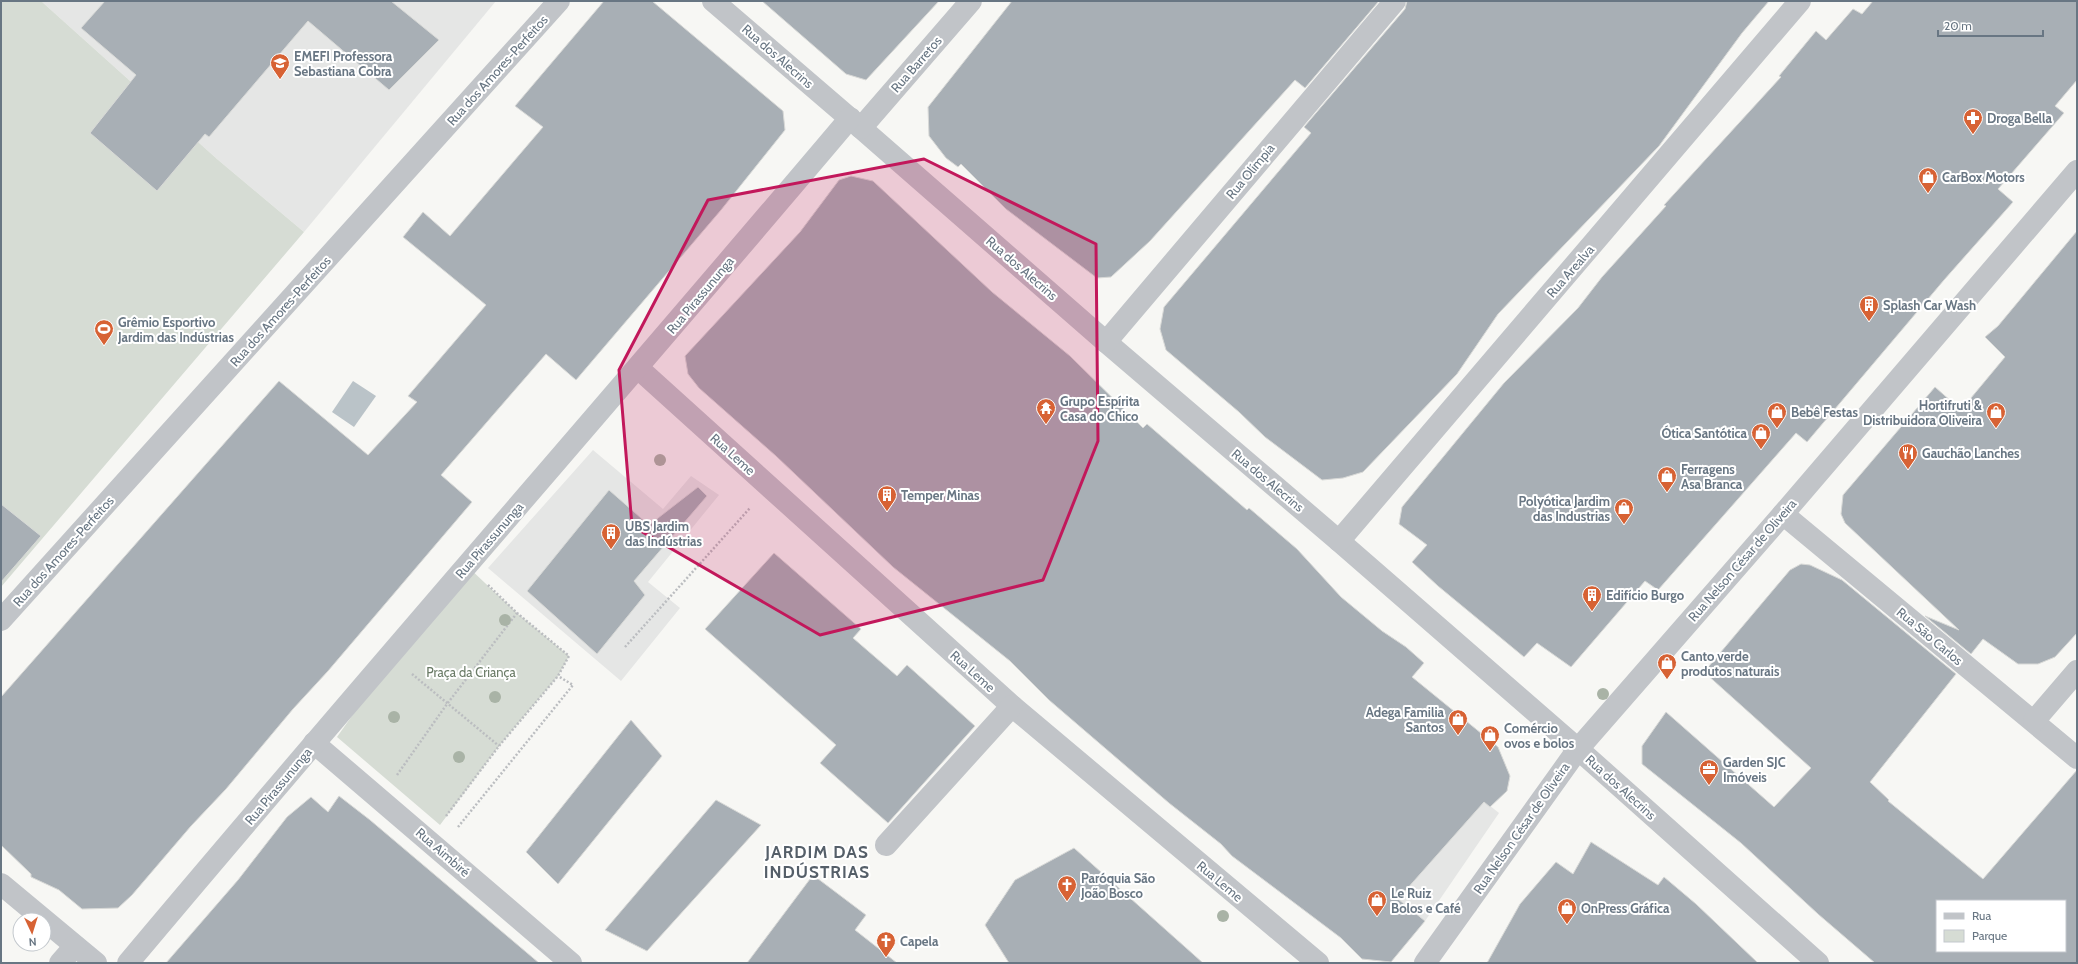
<svg xmlns="http://www.w3.org/2000/svg" width="2078" height="964" font-family="Cabin,sans-serif">
<style>
.built{fill:#e5e6e5}
.green{fill:#d6dcd4}
.water{fill:#bac3c8}
.building{fill:#a8afb5;stroke:#d8d9d7;fill-rule:evenodd}
.lines{fill:none;stroke-linecap:round;stroke-linejoin:round}
.path{stroke:#bbbdc0;stroke-width:2.5;stroke-dasharray:2 2;stroke-linecap:butt}
.minor{stroke:#c1c4c8;stroke-width:22}
.tree{fill:#a9b3a6}
.marked{fill:#c2185b;fill-opacity:0.2;stroke:#c2185b;stroke-width:3;stroke-linejoin:round}
.labels{text-anchor:middle;stroke-width:4;stroke-linejoin:round;paint-order:stroke}
.poi-label{font-size:13px;font-weight:bold;fill:#687683;stroke:#fff;text-anchor:start}
.street-label{font-size:13px;fill:#687683;stroke:#fff}
.park-label{font-size:13px;fill:#6a7b66;stroke:#fff}
.district-label{font-size:17px;font-weight:bold;letter-spacing:1px;fill:#555f69;stroke:#fff}
</style>
<rect width="100%" height="100%" fill="#f7f7f4"/>
<g class="built">
<polygon points="41,1 496,1 304,232 217,159"/>
<polygon points="593,450 663,509 691,476 719,495 648,582 680,608 621,681 488,568"/>
<polygon points="1380,719 1499,813 1425,921 1342,856"/>
</g>
<g class="green">
<polygon points="1,1 41,1 217,159 304,232 1,587"/>
<polygon points="468,567 517,613 569,656 558,676 499,746 440,825 337,737 393,658"/>
</g>
<polygon class="water" points="353,381 376,396 354,427 332,412"/>
<g class="building">
<polygon points="105,1 391,1 439,40 389,90 308,21 209,137 205,134 157,191 90,133 136,75 81,28"/>
<polygon points="604,1 652,1 783,111 785,130 721,210 576,380 546,354 441,475 472,502 328,671 293,709 226,789 191,826 132,895 118,908 82,909 59,890 31,877 31,874 1,845 1,697 279,381 368,455 417,402 408,396 486,305 403,237 423,212 450,236 543,127 515,106"/>
<polygon points="762,1 939,1 866,80 846,74"/>
<polygon points="1012,1 1379,1 1305,88 1295,80 1150,241 1111,277 1097,278 1006,209 961,164 958,167 946,158 929,136 928,107"/>
<polygon points="1407,1 1769,1 1742,33 1659,146 1498,314 1457,374 1363,472 1343,478 1322,480 1265,437 1239,412 1166,350 1160,329 1164,307 1311,133 1304,127 1405,9"/>
<polygon points="1873,1 2077,1 2077,80 2055,106 2064,113 1998,189 2013,202 1944,280 1807,442 1796,433 1658,590 1645,581 1571,667 1537,643 1524,657 1438,586 1412,562 1427,545 1399,524 1402,507 1504,383 1578,308 1602,277 1666,206 1664,205 1781,77 1779,76 1816,31 1826,40 1853,9 1862,14"/>
<polygon points="851,176 873,181 992,292 1070,356 1143,428 1147,424 1247,510 1249,508 1297,549 1341,597 1382,631 1406,647 1424,663 1412,677 1498,747 1510,776 1507,791 1490,807 1484,802 1398,899 1425,921 1391,962 1362,959 1341,938 1232,856 1221,844 1169,803 1049,700 1010,661 893,567 776,456 699,388 688,374 685,356 800,232 839,180"/>
<polygon points="2077,231 2077,633 2055,657 2038,664 2018,664 1983,639 1971,654 1925,616 1959,630 1845,523 1841,514 1843,495 1935,387 1961,410 2005,357 1985,337 1998,326"/>
<polygon points="698,487 707,496 634,581 645,595 597,654 527,591 609,490 649,525"/>
<polygon points="1,504 41,536 1,582"/>
<polygon points="774,553 861,629 853,638 897,676 907,665 975,726 888,823 820,763 836,745 705,629"/>
<path d="M1801,564l9,1 32,15 114,94 -86,108 19,18 -1,1 95,78 94,-109v193h-202l-57,-49 -77,-71 -99,-79v-18l24,-34 108,95 37,-39 -107,-96 86,-102zM1937,901h128v50h-128z"/>
<polygon points="631,720 662,756 558,884 526,852"/>
<polygon points="339,796 370,820 539,963 166,963 238,880 287,817 311,797 328,812"/>
<polygon points="716,800 761,825 647,951 605,930"/>
<polygon points="1591,842 1658,885 1664,877 1696,904 1758,963 1487,963 1520,904 1556,862 1573,874"/>
<polygon points="1074,848 1203,963 1009,963 985,925 1015,880"/>
<polygon points="813,875 866,915 855,930 897,963 747,963"/>
</g>
<g class="lines">
<g class="path">
<polyline points="625,647 750,508"/>
<polyline points="412,674 499,746"/>
<polyline points="397,775 447,704 517,613"/>
<polyline points="446,816 499,746 558,676 569,656 517,613 488,585"/>
<polyline points="458,827 573,685 558,676"/>
</g>
<g class="minor">
<polyline points="713,1 861,128 1106,342 1339,541 1578,749 1818,963"/>
<polyline points="861,128 971,1"/>
<polyline points="1106,342 1395,1"/>
<polyline points="638,368 1012,706 1318,963"/>
<polyline points="1783,514 2077,758"/>
<polyline points="1339,541 1800,1"/>
<polyline points="1,620 559,1"/>
<polyline points="2034,721 2077,671"/>
<polyline points="314,743 571,963"/>
<polyline points="886,845 1012,706"/>
<polyline points="1,884 96,963"/>
<polyline points="60,963 75,946"/>
<path d="M128,963c238,-284 483,-562 722,-845"/>
<polyline points="1425,963 1578,749 1783,514 2077,171"/>
</g>
</g>
<g class="tree">
<circle cx="660" cy="460" r="6"/>
<circle cx="505" cy="620" r="6"/>
<circle cx="1603" cy="694" r="6"/>
<circle cx="495" cy="697" r="6"/>
<circle cx="394" cy="717" r="6"/>
<circle cx="459" cy="757" r="6"/>
<circle cx="1223" cy="916" r="6"/>
</g>
<path class="marked" d="M924,159l172,85 2,197 -55,139 -223,55 -188,-109 -13,-156 89,-170z"/>
<defs>
<g id="school-pin" transform="scale(1)"><path d="M0 17L-7.5 6A9.5 9.5 0 1 1 7.5 6Z" fill="#d76234" stroke="#fff"/><path d="M0-5L7-2L0 1L-7-2ZM-4 1L0 2.5L4 1V4Q0 6-4 4Z" fill="#fff"/></g>
<g id="pharmacy-pin" transform="scale(1)"><path d="M0 17L-7.5 6A9.5 9.5 0 1 1 7.5 6Z" fill="#d76234" stroke="#fff"/><path d="M-2-6h4v4h4v4h-4v4h-4v-4h-4v-4h4Z" fill="#fff"/></g>
<g id="shop-pin" transform="scale(1)"><path d="M0 17L-7.5 6A9.5 9.5 0 1 1 7.5 6Z" fill="#d76234" stroke="#fff"/><path d="M-5-2.5h2.3a2.7 3.5 0 0 1 5.4 0H5L5.5 6h-11ZM-1.5-2.5h3a1.5 2.3 0 0 0-3 0Z" fill="#fff"/></g>
<g id="building-pin" transform="scale(1)"><path d="M0 17L-7.5 6A9.5 9.5 0 1 1 7.5 6Z" fill="#d76234" stroke="#fff"/><path d="M-4-6H4V6H1V3H-1V6H-4ZM-2.5-4.3h1.7v1.8h-1.7ZM.8-4.3h1.7v1.8H.8ZM-2.5-1h1.7V.8h-1.7ZM.8-1h1.7V.8H.8Z" fill="#fff"/></g>
<g id="stadium-pin" transform="scale(1)"><path d="M0 17L-7.5 6A9.5 9.5 0 1 1 7.5 6Z" fill="#d76234" stroke="#fff"/><path d="M0-5a6.5 5 0 1 0 0 10a6.5 5 0 1 0 0-10ZM-3.5-1.8h7v3.6h-7Z" fill="#fff"/></g>
<g id="temple-pin" transform="scale(1)"><path d="M0 17L-7.5 6A9.5 9.5 0 1 1 7.5 6Z" fill="#d76234" stroke="#fff"/><path d="M0-6L5-2H3V0L6.5 2.5H4V6H1.5V3h-3V6H-4V2.5H-6.5L-3 0V-2H-5Z" fill="#fff"/></g>
<g id="restaurant-pin" transform="scale(1)"><path d="M0 17L-7.5 6A9.5 9.5 0 1 1 7.5 6Z" fill="#d76234" stroke="#fff"/><path d="M-5-6h1v4h1v-4h1v4h1v-4h1v5L-1.5 .5V6h-2V.5L-5-1ZM5-6V6H3V1.5H1.5Q1.5-4 5-6Z" fill="#fff"/></g>
<g id="office-pin" transform="scale(1)"><path d="M0 17L-7.5 6A9.5 9.5 0 1 1 7.5 6Z" fill="#d76234" stroke="#fff"/><path d="M-6-3h4V-5.5h4V-3h4V5H-6ZM-1-4.5V-3h2v-1.5ZM-6 0V1H6V0Z" fill="#fff"/></g>
<g id="church-pin" transform="scale(1)"><path d="M0 17L-7.5 6A9.5 9.5 0 1 1 7.5 6Z" fill="#d76234" stroke="#fff"/><path d="M-1.2-6h2.4v3.5h3.3v2.4h-3.3V6h-2.4V-.1h-3.3v-2.4h3.3Z" fill="#fff"/></g>
</defs>
<g fill-rule="evenodd">
<use href="#school-pin" x="280" y="63"/>
<use href="#pharmacy-pin" x="1973" y="118"/>
<use href="#shop-pin" x="1928" y="177"/>
<use href="#building-pin" x="1869" y="305"/>
<use href="#stadium-pin" x="104" y="329"/>
<use href="#temple-pin" x="1046" y="408"/>
<use href="#shop-pin" x="1777" y="412"/>
<use href="#shop-pin" x="1996" y="412"/>
<use href="#shop-pin" x="1761" y="433"/>
<use href="#restaurant-pin" x="1908" y="453"/>
<use href="#shop-pin" x="1667" y="476"/>
<use href="#building-pin" x="887" y="495"/>
<use href="#shop-pin" x="1624" y="508"/>
<use href="#building-pin" x="611" y="533"/>
<use href="#building-pin" x="1592" y="595"/>
<use href="#shop-pin" x="1667" y="663"/>
<use href="#shop-pin" x="1458" y="719"/>
<use href="#shop-pin" x="1490" y="735"/>
<use href="#office-pin" x="1709" y="769"/>
<use href="#church-pin" x="1067" y="885"/>
<use href="#shop-pin" x="1377" y="900"/>
<use href="#shop-pin" x="1567" y="908"/>
<use href="#church-pin" x="886" y="941"/>
</g>
<g class="labels">
<g class="poi-label">
<text x="294" y="61">EMEFI Professora<tspan x="294" dy="15">Sebastiana Cobra</tspan></text>
<text x="1987" y="123">Droga Bella</text>
<text x="1942" y="182">CarBox Motors</text>
<text x="1883" y="310">Splash Car Wash</text>
<text x="118" y="327">Grêmio Esportivo<tspan x="118" dy="15">Jardim das Indústrias</tspan></text>
<text x="1060" y="406">Grupo Espírita<tspan x="1060" dy="15">Casa do Chico</tspan></text>
<text x="1982" y="410" text-anchor="end">Hortifruti &amp;<tspan x="1982" dy="15">Distribuidora Oliveira</tspan></text>
<text x="1791" y="417">Bebê Festas</text>
<text x="1747" y="438" text-anchor="end">Ótica Santótica</text>
<text x="1922" y="458">Gauchão Lanches</text>
<text x="1681" y="474">Ferragens<tspan x="1681" dy="15">Asa Branca</tspan></text>
<text x="901" y="500">Temper Minas</text>
<text x="1610" y="506" text-anchor="end">Polyótica Jardim<tspan x="1610" dy="15">das Industrias</tspan></text>
<text x="625" y="531">UBS Jardim<tspan x="625" dy="15">das Indústrias</tspan></text>
<text x="1606" y="600">Edifício Burgo</text>
<text x="1681" y="661">Canto verde<tspan x="1681" dy="15">produtos naturais</tspan></text>
<text x="1444" y="717" text-anchor="end">Adega Familia<tspan x="1444" dy="15">Santos</tspan></text>
<text x="1504" y="733">Comércio<tspan x="1504" dy="15">ovos e bolos</tspan></text>
<text x="1723" y="767">Garden SJC<tspan x="1723" dy="15">Imóveis</tspan></text>
<text x="1081" y="883">Paróquia São<tspan x="1081" dy="15">João Bosco</tspan></text>
<text x="1391" y="898">Le Ruiz<tspan x="1391" dy="15">Bolos e Café</tspan></text>
<text x="1581" y="913">OnPress Gráfica</text>
<text x="900" y="946">Capela</text>
</g>
<g class="street-label">
<text transform="translate(778 56) rotate(41)" y="5">Rua dos Alecrins</text>
<text transform="translate(916 64) rotate(-49)" y="5">Rua Barretos</text>
<text transform="translate(497 70) rotate(-48)" y="5">Rua dos Amores-Perfeitos</text>
<text transform="translate(1250 171) rotate(-50)" y="5">Rua Olímpia</text>
<text transform="translate(1022 268) rotate(41)" y="5">Rua dos Alecrins</text>
<text transform="translate(1570 271) rotate(-49)" y="5">Rua Arealva</text>
<text transform="translate(700 295) rotate(-50)" y="5">Rua Pirassununga</text>
<text transform="translate(280 311) rotate(-48)" y="5">Rua dos Amores-Perfeitos</text>
<text transform="translate(733 454) rotate(42)" y="5">Rua Leme</text>
<text transform="translate(1268 480) rotate(40)" y="5">Rua dos Alecrins</text>
<text transform="translate(489 540) rotate(-49)" y="5">Rua Pirassununga</text>
<text transform="translate(63 551) rotate(-48)" y="5">Rua dos Amores-Perfeitos</text>
<text transform="translate(1742 560) rotate(-49)" y="5">Rua Nelson César de Oliveira</text>
<text transform="translate(1930 636) rotate(40)" y="5">Rua São Carlos</text>
<text transform="translate(973 671) rotate(42)" y="5">Rua Leme</text>
<text transform="translate(278 786) rotate(-50)" y="5">Rua Pirassununga</text>
<text transform="translate(1621 787) rotate(42)" y="5">Rua dos Alecrins</text>
<text transform="translate(1521 828) rotate(-55)" y="5">Rua Nelson César de Oliveira</text>
<text transform="translate(443 852) rotate(41)" y="5">Rua Aimbiré</text>
<text transform="translate(1220 881) rotate(40)" y="5">Rua Leme</text>
</g>
<g class="park-label">
<text x="471" y="677">Praça da Criança</text>
</g>
<g class="district-label">
<text x="817" y="858">JARDIM DAS<tspan x="817" dy="20">INDÚSTRIAS</tspan></text>
</g>
</g>
<rect width="2078" height="964" fill="none" stroke="#687683" stroke-width="4"/>
<rect x="1936" y="900" width="130" height="52" fill="#ffffff" stroke="#c3c8cd"/>
<rect x="1944" y="913" width="20" height="6" fill="#c1c4c8" stroke="#c3c8cd"/>
<text x="1972" y="920" font-size="12" fill="#687683">Rua</text>
<rect x="1944" y="930" width="20" height="12" fill="#d6dcd4" stroke="#c3c8cd"/>
<text x="1972" y="940" font-size="12" fill="#687683">Parque</text>
<g transform="translate(32 932) rotate(176)"><circle r="19" fill="#ffffff" stroke="#c3c8cd"/>
<path d="M0-3L7 15L0 10L-7 15Z" fill="#d76234"/>
<text y="-6" font-size="11" font-weight="bold" text-anchor="middle" fill="#687683">N</text>
</g>
<path d="M1938 30v6h105v-6" fill="none" stroke="#687683" stroke-width="2"/>
<text x="1944" y="30" font-size="12" fill="#687683" stroke="#ffffff" stroke-width="3" paint-order="stroke">20 m</text>
</svg>
